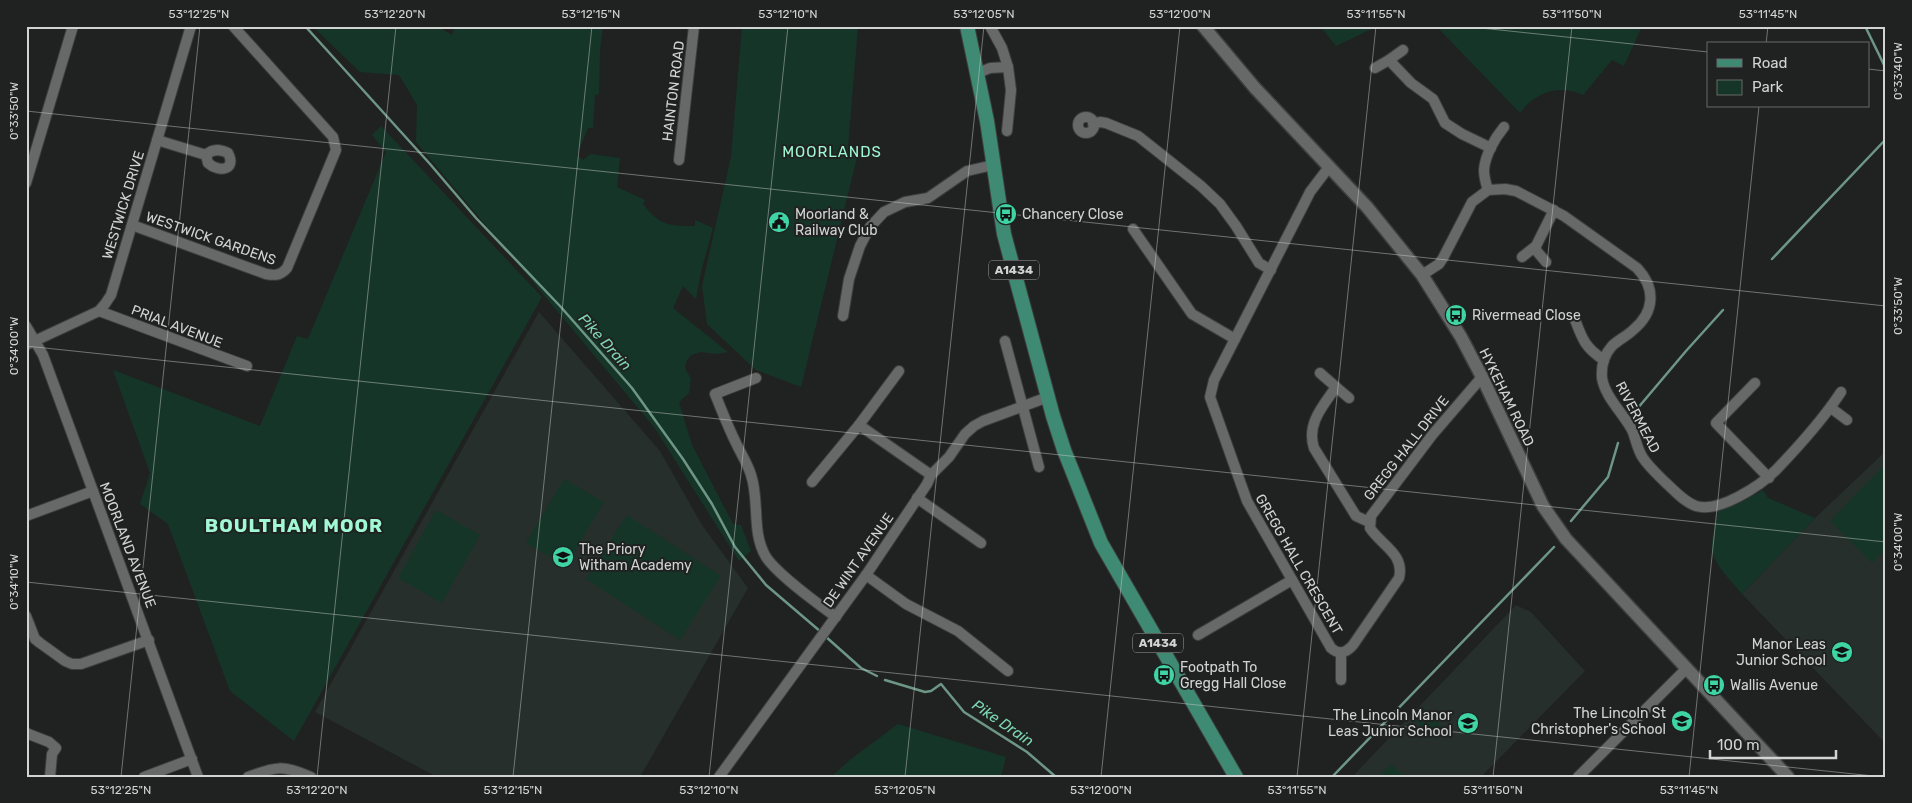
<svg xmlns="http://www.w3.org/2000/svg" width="1912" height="803" font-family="Rubik,sans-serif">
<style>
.built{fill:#262f2b}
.green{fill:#163529}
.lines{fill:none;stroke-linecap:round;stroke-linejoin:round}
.stream{stroke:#6e9686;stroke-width:2.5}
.minor-casing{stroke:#3d3f3e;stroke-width:12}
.tertiary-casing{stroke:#3d3f3e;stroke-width:15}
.primary-casing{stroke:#3d3f3e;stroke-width:16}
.minor{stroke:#666968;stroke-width:10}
.tertiary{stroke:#666968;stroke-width:12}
.primary{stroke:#3e8a72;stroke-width:14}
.ticks{fill:none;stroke:#d2d4d3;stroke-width:1;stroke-opacity:0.45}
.labels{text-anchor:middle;stroke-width:4;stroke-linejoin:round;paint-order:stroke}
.shield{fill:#1f2221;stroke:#9c9f9e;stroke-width:1}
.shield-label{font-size:12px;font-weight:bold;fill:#d2d4d3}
.street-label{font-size:14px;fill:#d2d4d3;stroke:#1f2221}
.poi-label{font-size:14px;fill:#d2d4d3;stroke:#1f2221;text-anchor:start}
.neighbourhood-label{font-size:15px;letter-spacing:1px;fill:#a0f9d4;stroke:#1f2221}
.water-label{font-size:15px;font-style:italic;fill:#7dd5b2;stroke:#1f2221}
.district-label{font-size:19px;font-weight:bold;letter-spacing:1px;fill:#a0f9d4;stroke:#1f2221}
.neatline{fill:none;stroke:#d2d4d3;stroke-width:2}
.ticks-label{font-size:12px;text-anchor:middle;fill:#d2d4d3}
</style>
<rect width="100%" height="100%" fill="#1f2221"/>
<g class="built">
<polygon points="539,312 660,451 702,525 748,588 640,777 437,777 315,712"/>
<polygon points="1886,451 1886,744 1742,594 1815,518"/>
<polygon points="1516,605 1531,612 1585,671 1481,777 1352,777"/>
</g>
<g class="green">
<path d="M312,26h125l15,9 3,-9h148l-3,25 -1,43 -4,1 -2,33h-5l-11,27 6,5 8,-6 29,4 -3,29 28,13 -2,4c17,22 26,22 52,22v-6l18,8 -12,44 -5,27 -13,-13 -10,22 55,44 -12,2 -15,-2 -10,3 -5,7 -1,6 6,11 -2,14 -10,9 13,43 41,79 8,1 10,26 -12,10 -85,-134 -238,-285 1,-37 -18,-30 -39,-3z"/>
<polygon points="742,26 858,26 848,147 859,149 801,387 756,370 707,324 702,286 731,157"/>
<polygon points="1320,26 1378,26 1336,46"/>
<path d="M1436,26h206l-18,40 -12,-6 -29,35c-24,-11 -48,-3 -63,18z"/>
<polygon points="381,126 542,297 294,741 230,691 168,524 140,504 150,473 113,370 260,426 297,336 308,339 386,152 372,135"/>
<polygon points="1886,464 1886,549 1872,563 1830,521"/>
<polygon points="564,479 604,502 566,566 526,543"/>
<path d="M1763,490l5,8 47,20 -73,76c-10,-13 -30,-30 -30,-47 0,-12 4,-24 6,-36l24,-9z"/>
<polygon points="436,510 480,535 442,603 398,578"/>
<polygon points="627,515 721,576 680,640 586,579"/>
<polygon points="1424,708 1445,729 1434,740 1413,719"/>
<polygon points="898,724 1006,757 1001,777 831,777 851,759"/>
<polygon points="1391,764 1405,777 1379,777"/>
</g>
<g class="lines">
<g class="stream">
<polyline points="305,26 430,164 476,218 560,306 632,388 683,459 712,504 735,547 766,585 821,632"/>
<polyline points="1865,26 1886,69"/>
<polyline points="1772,259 1886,139"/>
<polyline points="1637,409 1686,351 1723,310"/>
<polyline points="1571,521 1608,477 1618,443"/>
<polyline points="825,636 861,668 877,676"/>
<polyline points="885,680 925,692 931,691 941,684 964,712 1027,752 1056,777"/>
<polyline points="1332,777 1554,547"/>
</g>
<g class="minor-casing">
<g id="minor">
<polyline points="1403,50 1389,60 1411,83 1433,99 1445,123 1462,134 1491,148"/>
<polyline points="1375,68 1389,60"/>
<polyline points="978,73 990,68 1008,67 1002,48 990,26"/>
<circle cx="1086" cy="125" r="8"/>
<polyline points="1093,124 1100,122 1106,123 1138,136 1201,186 1220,204 1236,226 1259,263 1271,270"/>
<polyline points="1007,131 1011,90 1008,67"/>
<path d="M157,140l49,15c6,-6 14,-6 22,-2 9,17 -9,20 -20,10l-2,-8"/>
<polyline points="679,160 694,26"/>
<path d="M1329,167l-19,25 -5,10 -91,178 -4,17 37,104 84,147c8,7 15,5 22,-3l46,-67c6,-24 -18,-33 -29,-50l1,-12 62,-82 49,-57"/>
<polyline points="26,183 73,26"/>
<path d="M1488,190c-2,-6 -4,-13 -4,-20 1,-15 11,-32 20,-43"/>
<path d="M132,225l134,49c10,2 15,1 21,-6l49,-118 -3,-13 -100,-111"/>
<polyline points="1133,229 1192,314 1235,339"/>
<polyline points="1534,248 1546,262"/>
<polyline points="1522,257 1536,246 1554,210"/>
<path d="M1422,275l17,-11 4,-6 29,-56 16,-12 17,-1 11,2 48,25 73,52c19,20 18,44 -4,62 -6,6 -15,10 -21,16 -8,9 -11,20 -10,32 3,19 21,35 30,52 4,9 5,19 11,28 6,9 15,17 23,25 9,8 18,19 30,23 23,7 64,-20 80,-36 24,-25 46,-49 65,-78"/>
<polyline points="99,311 247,366"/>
<polyline points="843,316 849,279 860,246 870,227 884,212 905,202 928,198 967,171 993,165"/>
<path d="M1574,317c8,21 10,30 30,43"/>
<polyline points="26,326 43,355 198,777"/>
<polyline points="1005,341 1039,467"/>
<polyline points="26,345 99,311 105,304 111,295 191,26"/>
<polyline points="899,371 859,425 931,475"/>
<path d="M1320,373l16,14c-13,19 -30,37 -22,61l42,68 13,6"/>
<path d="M756,378l-41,16c7,17 13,33 21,49 5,11 12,21 15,32 9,26 0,57 15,82 12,18 51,46 70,60"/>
<polyline points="1755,383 1716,423 1769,478"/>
<polyline points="1336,387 1349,398"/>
<polyline points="1831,408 1847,420"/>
<polyline points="812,482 859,425"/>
<polyline points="917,498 981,543"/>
<polyline points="26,516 93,491"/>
<polyline points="866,575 906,604 958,631 1008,671"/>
<polyline points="26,616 35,639 40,643 65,661 72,664 81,664 149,640"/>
<polyline points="1198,635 1292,580"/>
<polyline points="1341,680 1341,653"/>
<polyline points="26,733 49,742 56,748 52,754 50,777"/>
<polyline points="144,777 192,759"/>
<path d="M248,777c28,-11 35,-12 63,0"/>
<polyline points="719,777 866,575 927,484 931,475 949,457 965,434 974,426 983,421 1048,397"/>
<polyline points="1578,777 1687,668"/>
</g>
</g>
<g class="tertiary-casing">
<polyline id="tertiary" points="1203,26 1255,88 1367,207 1422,275 1461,337 1482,377 1543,506 1566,539 1788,777"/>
</g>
<g class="primary-casing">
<polyline id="primary" points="967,26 987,121 1004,234 1053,416 1064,450 1101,543 1236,777"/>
</g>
<use href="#minor" class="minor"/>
<use href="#tertiary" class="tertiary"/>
<use href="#primary" class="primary"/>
</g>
<path class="ticks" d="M1462,26l246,26M1766,44l2,-18M1868,69l18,2M26,111l1860,195M26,346l1860,196M26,582l1857,195M121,777l79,-751M317,777l79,-751M513,777l79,-751M709,777l79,-751M905,777l79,-751M1101,777l79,-751M1297,777l79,-751M1493,777l79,-751M1689,777l70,-671M1885,777l1,-8"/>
<defs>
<g id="bus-disc" transform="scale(1.125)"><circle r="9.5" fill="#3ed4a3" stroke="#1f2221"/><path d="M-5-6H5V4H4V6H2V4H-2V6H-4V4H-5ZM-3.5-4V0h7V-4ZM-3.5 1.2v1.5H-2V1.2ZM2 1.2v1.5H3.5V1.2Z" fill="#111"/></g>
<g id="civic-disc" transform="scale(1.125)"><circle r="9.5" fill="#3ed4a3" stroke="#1f2221"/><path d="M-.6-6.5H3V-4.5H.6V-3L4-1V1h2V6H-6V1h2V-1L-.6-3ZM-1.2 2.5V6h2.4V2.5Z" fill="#111"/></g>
<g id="school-disc" transform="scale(1.125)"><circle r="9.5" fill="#3ed4a3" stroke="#1f2221"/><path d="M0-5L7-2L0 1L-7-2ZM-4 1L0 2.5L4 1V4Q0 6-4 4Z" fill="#111"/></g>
</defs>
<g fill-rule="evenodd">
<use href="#bus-disc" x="1006" y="214"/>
<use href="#civic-disc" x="779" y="222"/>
<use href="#bus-disc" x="1456" y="315"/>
<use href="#school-disc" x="563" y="557"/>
<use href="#school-disc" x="1842" y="652"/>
<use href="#bus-disc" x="1164" y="675"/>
<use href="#bus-disc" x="1714" y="685"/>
<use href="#school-disc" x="1682" y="721"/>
<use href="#school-disc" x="1468" y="723"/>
</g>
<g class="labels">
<g class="shield">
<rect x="989" y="260.5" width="50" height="19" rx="4"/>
<rect x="1133" y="633.5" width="50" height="19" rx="4"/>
</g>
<g class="shield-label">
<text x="1014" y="274">A1434</text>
<text x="1158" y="647">A1434</text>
</g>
<g class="street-label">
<text transform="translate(673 91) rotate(-83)" y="5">HAINTON ROAD</text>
<text transform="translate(123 205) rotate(-73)" y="5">WESTWICK DRIVE</text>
<text transform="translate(211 238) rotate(19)" y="5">WESTWICK GARDENS</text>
<text transform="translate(177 326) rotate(21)" y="5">PRIAL AVENUE</text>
<text transform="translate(1507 397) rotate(64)" y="5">HYKEHAM ROAD</text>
<text transform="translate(1638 417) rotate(62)" y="5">RIVERMEAD</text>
<text transform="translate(1406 448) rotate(-52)" y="5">GREGG HALL DRIVE</text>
<text transform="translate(128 545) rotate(69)" y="5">MOORLAND AVENUE</text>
<text transform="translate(858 560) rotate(-55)" y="5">DE WINT AVENUE</text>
<text transform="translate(1299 564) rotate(60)" y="5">GREGG HALL CRESCENT</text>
</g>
<g class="poi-label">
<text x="795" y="219">Moorland &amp;<tspan x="795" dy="16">Railway Club</tspan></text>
<text x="1022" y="219">Chancery Close</text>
<text x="1472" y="320">Rivermead Close</text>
<text x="579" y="554">The Priory<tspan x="579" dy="16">Witham Academy</tspan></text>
<text x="1826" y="649" text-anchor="end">Manor Leas<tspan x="1826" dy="16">Junior School</tspan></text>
<text x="1180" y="672">Footpath To<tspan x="1180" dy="16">Gregg Hall Close</tspan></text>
<text x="1730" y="690">Wallis Avenue</text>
<text x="1666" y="718" text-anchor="end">The Lincoln St<tspan x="1666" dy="16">Christopher's School</tspan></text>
<text x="1452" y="720" text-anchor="end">The Lincoln Manor<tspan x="1452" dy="16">Leas Junior School</tspan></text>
</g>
<g class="neighbourhood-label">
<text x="832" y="157">MOORLANDS</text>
</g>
<g class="water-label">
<text transform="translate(605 342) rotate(48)" y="5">Pike Drain</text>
<text transform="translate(1003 723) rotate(34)" y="5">Pike Drain</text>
</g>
<g class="district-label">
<text x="294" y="532">BOULTHAM MOOR</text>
</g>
</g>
<rect width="1912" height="803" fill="none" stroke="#1f2221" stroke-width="55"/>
<rect x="1707" y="42" width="162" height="65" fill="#1f2221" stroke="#676968"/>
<rect x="1717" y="59" width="25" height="8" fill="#3e8a72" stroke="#676968"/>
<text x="1752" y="68" font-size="15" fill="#d2d4d3">Road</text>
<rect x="1717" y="80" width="25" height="15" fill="#163529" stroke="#676968"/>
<text x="1752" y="92" font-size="15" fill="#d2d4d3">Park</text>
<path d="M1710 750v8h126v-8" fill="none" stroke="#d2d4d3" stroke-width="2.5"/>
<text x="1717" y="750" font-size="15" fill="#d2d4d3" stroke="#1f2221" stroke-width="4" paint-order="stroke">100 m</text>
<rect x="28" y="28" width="1856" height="748" class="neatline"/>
<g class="ticks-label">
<text x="199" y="18">53°12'25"N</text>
<text x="395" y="18">53°12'20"N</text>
<text x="591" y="18">53°12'15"N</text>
<text x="788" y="18">53°12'10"N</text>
<text x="984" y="18">53°12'05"N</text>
<text x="1180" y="18">53°12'00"N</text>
<text x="1376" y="18">53°11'55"N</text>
<text x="1572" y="18">53°11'50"N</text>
<text x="1768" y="18">53°11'45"N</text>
<text transform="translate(1898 71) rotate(-90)" y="4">0°33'40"W</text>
<text transform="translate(14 111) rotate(-90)" y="4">0°33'50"W</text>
<text transform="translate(1898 306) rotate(-90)" y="4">0°33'50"W</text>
<text transform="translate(14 346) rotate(-90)" y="4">0°34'00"W</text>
<text transform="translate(1898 542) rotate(-90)" y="4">0°34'00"W</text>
<text transform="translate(14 582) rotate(-90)" y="4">0°34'10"W</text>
<text x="121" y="794">53°12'25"N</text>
<text x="317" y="794">53°12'20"N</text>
<text x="513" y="794">53°12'15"N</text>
<text x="709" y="794">53°12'10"N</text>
<text x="905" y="794">53°12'05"N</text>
<text x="1101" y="794">53°12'00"N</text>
<text x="1297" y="794">53°11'55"N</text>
<text x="1493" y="794">53°11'50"N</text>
<text x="1689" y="794">53°11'45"N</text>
</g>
</svg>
